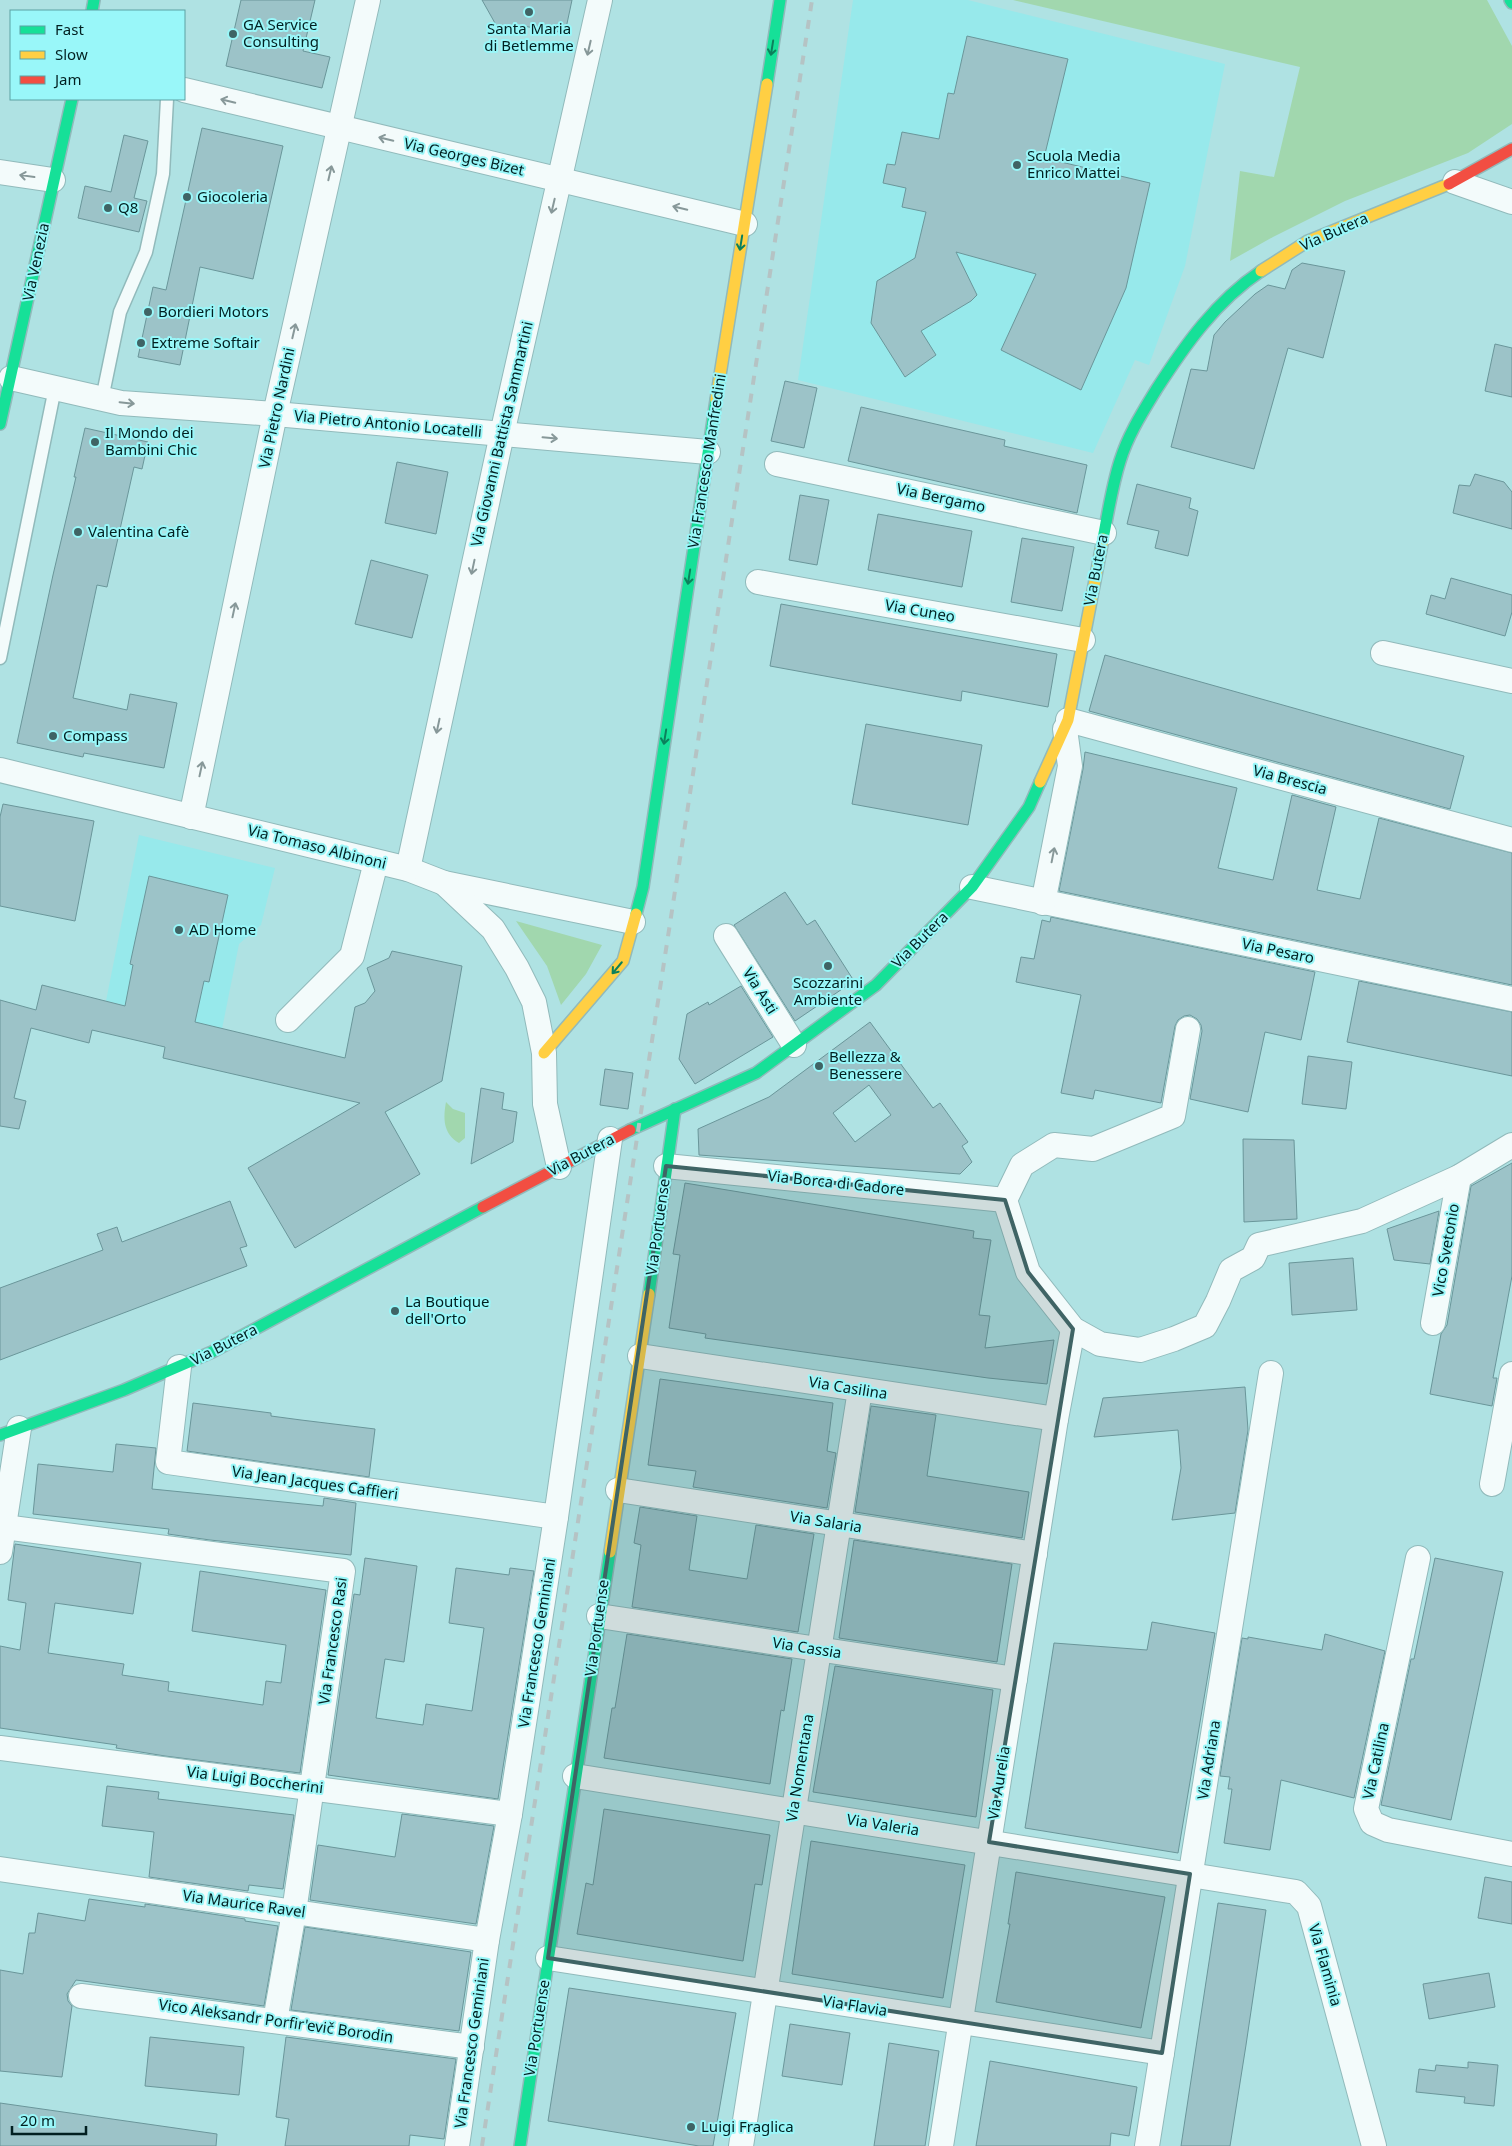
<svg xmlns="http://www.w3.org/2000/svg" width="1512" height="2146" font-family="'Noto Sans',sans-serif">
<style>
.built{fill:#97e9eb}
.green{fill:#a1d7ae}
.building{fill:#9cc3c8;stroke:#6a969a;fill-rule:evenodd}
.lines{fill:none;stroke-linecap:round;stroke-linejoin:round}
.lane-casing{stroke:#91babb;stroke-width:15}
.street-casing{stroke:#91babb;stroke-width:26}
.fast-casing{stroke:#91babb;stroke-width:14}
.slow-casing{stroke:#91babb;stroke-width:14}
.jam-casing{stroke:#91babb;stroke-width:14}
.lane{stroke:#f3fbfb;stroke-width:12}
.street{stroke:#f3fbfb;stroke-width:24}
.fast{stroke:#16e098;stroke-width:11}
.slow{stroke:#ffcf43;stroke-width:11}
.jam{stroke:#f24e42;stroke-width:11}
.rail{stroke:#b5c3c4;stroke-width:4;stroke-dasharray:9 9;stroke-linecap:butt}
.oneway{stroke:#879899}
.oneway2{stroke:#0c805c}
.marked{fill:#3f6465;fill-opacity:0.2;stroke:#3f6465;stroke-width:4;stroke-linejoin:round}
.poi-dot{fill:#3f6465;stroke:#99f7f9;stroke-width:2}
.labels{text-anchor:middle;stroke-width:4;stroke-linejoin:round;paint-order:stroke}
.poi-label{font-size:15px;fill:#022021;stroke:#99f7f9;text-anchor:start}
.street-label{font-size:15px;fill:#022021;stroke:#99f7f9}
</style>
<rect width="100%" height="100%" fill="#afe2e3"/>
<g class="built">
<polygon points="853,0 968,0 1225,64 1185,266 1149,365 1135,360 1093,453 798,380"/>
<polygon points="139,835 275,868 261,925 239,944 222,1029 106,1001"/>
</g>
<g class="green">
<polygon points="1013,0 1487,0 1512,46 1512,124 1468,153 1345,201 1273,237 1230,261 1240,171 1274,177 1300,67"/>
<polygon points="516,921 602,945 586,974 561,1005 547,966"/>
<path d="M446,1102l7,7 12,4v25l-6,5c-16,-9 -16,-25 -13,-41z"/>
</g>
<g class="building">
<polygon points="241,0 315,0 303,51 330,57 322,88 226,66"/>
<polygon points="482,0 572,0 565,33 517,25 500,32"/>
<polygon points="967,36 1068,59 1044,158 1150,183 1126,288 1081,390 1001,350 1036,274 956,252 977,295 971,301 921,331 936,355 905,377 871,323 877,281 915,258 926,212 902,207 906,188 883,183 887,164 895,165 902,132 939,139 948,93 954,94"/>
<polygon points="202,128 283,146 253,279 200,267 180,365 138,357 153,287 166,290"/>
<polygon points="124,135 148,141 134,198 147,201 139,232 78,218 85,186 111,192"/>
<polygon points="1302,263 1345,271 1323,358 1288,348 1254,469 1171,447 1191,369 1207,371 1214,335 1225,322 1255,294 1268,285 1285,289 1292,270"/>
<polygon points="1495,344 1512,348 1512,397 1485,391"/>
<polygon points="785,381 817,388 804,448 771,441"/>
<polygon points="861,407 1005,440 1004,446 1087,465 1077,513 848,461"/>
<polygon points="85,428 148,442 142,469 134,467 107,587 97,585 73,698 127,710 130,694 177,703 164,768 84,753 83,757 17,743 53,575 76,477 74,477"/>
<polygon points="397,462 448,472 436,534 385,523"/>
<polygon points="1475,474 1504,482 1512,492 1512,529 1453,513 1459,485 1470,486"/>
<polygon points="1137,484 1191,498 1189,508 1198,511 1188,556 1155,548 1159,531 1127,524"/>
<polygon points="800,495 829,500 817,565 789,560"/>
<polygon points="878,514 972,531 962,587 868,570"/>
<polygon points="1022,538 1074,547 1062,611 1011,602"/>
<polygon points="371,560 428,575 412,638 355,624"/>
<polygon points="1451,578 1512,595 1512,612 1505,636 1426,614 1431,595 1445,599"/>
<polygon points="781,604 1057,654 1048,707 962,691 961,701 770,666"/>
<polygon points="1105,655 1464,756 1450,809 1089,711"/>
<polygon points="866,724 982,745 968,825 852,804"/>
<polygon points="1085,752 1237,788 1218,868 1273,880 1292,795 1336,807 1317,890 1360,899 1379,818 1512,853 1512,985 1059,891 1083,769"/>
<polygon points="3,804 94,821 75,921 0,906 0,817"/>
<polygon points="149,876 228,895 209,982 204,981 195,1022 345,1058 355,1007 365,1003 375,991 367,968 389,958 392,951 462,966 442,1081 385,1112 420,1174 295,1248 248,1168 360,1103 163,1058 165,1047 92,1030 89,1043 31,1028 14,1098 26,1101 19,1129 0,1126 0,1000 36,1010 42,985 125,1006 133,965 130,964"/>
<polygon points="785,892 807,925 815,920 854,981 795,1021 734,925"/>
<polygon points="1051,917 1315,972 1301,1040 1265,1032 1248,1112 1190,1099 1202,1031 1201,1025 1197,1019 1190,1015 1184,1016 1178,1020 1175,1026 1161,1103 1095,1090 1093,1099 1061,1093 1081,995 1016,982 1021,957 1034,959 1042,920 1050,922"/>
<polygon points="1359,981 1512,1012 1512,1076 1347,1042"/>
<polygon points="741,986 773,1037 695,1084 679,1059 687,1014 708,1002 709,1005"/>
<path d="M870,1022l63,86 7,-5 28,39 -6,4 10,16 -12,12 -261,-19 -1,-26 71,-32zM869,1085l22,30 -36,27 -22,-29z"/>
<polygon points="1308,1056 1352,1062 1346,1109 1302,1104"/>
<polygon points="605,1069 633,1073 628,1109 600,1105"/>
<polygon points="481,1088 504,1093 502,1109 517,1112 513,1142 471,1164"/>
<polygon points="1243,1139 1294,1140 1297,1219 1244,1222"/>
<polygon points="1512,1163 1512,1276 1493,1378 1497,1378 1492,1406 1430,1394 1441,1334 1447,1325 1471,1186"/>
<polygon points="685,1183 974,1231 973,1238 991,1240 979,1315 990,1316 985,1348 1054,1340 1047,1384 988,1378 705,1338 706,1334 669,1328 680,1255 673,1254"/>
<polygon points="230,1201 247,1246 240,1248 247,1266 0,1360 0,1288 103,1250 97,1234 117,1227 122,1242"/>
<polygon points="1439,1211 1430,1264 1394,1260 1387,1229"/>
<polygon points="1353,1258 1357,1310 1292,1315 1289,1263"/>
<polygon points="660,1379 833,1403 827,1451 836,1453 827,1508 693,1487 696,1471 648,1465"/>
<polygon points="1245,1387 1248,1430 1235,1513 1172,1520 1181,1468 1178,1430 1094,1437 1103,1398"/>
<polygon points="193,1403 271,1413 271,1416 301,1420 375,1429 369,1477 187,1451"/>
<polygon points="871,1406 936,1415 927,1476 1029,1492 1022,1538 855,1512"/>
<polygon points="116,1444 156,1448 152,1489 323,1506 324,1498 356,1503 351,1555 210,1540 168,1534 169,1529 33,1514 38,1464 113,1472"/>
<polygon points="640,1507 697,1516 689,1570 747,1579 756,1525 814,1534 798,1632 632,1607 641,1545 634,1543"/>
<polygon points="854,1540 1012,1564 997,1662 839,1638"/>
<polygon points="15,1544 141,1563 133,1614 55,1603 48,1653 124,1664 122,1675 169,1682 168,1691 263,1705 266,1681 281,1683 286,1645 192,1631 200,1571 326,1590 300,1773 165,1756 116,1748 117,1745 0,1728 0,1646 20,1650 26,1603 8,1600"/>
<polygon points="365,1558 417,1566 404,1662 385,1659 376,1718 423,1725 426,1704 472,1711 484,1628 449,1623 456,1568 509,1575 510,1568 534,1571 498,1799 328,1775 354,1594 360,1595"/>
<polygon points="1435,1558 1503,1572 1451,1820 1381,1805 1411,1659 1414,1659"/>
<polygon points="1152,1622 1215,1633 1178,1853 1025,1828 1054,1643 1147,1650"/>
<polygon points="627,1634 792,1659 784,1711 781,1710 770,1784 604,1758 612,1708 615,1708"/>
<polygon points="1325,1634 1385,1651 1354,1798 1281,1780 1270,1850 1224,1843 1232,1789 1228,1789 1230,1777 1220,1776 1242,1638 1248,1639 1248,1637 1322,1650"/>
<polygon points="835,1666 993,1690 976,1817 813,1792"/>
<polygon points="107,1786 159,1792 158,1799 294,1815 283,1889 249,1885 248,1891 149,1877 154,1832 102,1826"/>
<polygon points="604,1809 770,1835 762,1885 755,1884 743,1961 577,1934 586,1883 593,1885"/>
<polygon points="402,1814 494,1826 476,1924 310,1900 318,1845 395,1857"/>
<polygon points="811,1841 965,1865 943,1998 792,1974"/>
<polygon points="1016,1872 1165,1897 1141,2028 996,2002 1010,1924 1008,1924"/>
<polygon points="1485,1877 1512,1882 1512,1924 1478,1918"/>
<polygon points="89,1899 145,1907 145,1904 245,1919 245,1921 278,1926 264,2006 76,1980 67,1994 68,2001 72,2006 62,2077 0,2071 0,1970 23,1974 29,1933 35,1933 38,1913 85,1921"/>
<polygon points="1218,1903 1266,1910 1246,2045 1230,2146 1181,2146"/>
<polygon points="305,1927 471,1952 459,2031 291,2010"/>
<polygon points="1489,1973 1495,2007 1429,2019 1423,1984"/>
<polygon points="569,1988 736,2013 713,2146 699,2146 548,2121"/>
<polygon points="790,2024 850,2033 842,2085 782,2076"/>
<polygon points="150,2037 244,2047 239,2095 145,2086"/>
<polygon points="286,2037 456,2059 444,2139 410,2135 409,2146 285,2146 289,2119 276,2117"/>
<polygon points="889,2043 939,2051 925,2146 874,2146"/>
<polygon points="990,2061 1137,2087 1129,2136 1111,2133 1110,2146 976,2146"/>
<polygon points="1468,2062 1498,2065 1494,2106 1464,2103 1465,2097 1416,2092 1419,2069 1435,2071 1436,2065 1468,2068"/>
<polygon points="0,2103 217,2134 216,2146 0,2146"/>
</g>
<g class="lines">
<g class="lane-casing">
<g id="lane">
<polyline points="102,399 120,312 146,252 163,174 167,99"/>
<polyline points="0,658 55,388"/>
</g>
</g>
<g class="street-casing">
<g id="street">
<polyline points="184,90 745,224"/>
<polyline points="0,172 53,180"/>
<polyline points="1455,182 1512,202"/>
<polyline points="11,378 121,403 275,414 708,452"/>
<polyline points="777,464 1104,533"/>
<polyline points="758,582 1083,640"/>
<polyline points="1383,653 1512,681"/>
<polyline points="1068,720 1512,840"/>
<polyline points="0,770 408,869 444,883 633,922"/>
<polyline points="191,817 275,414 368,0"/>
<polyline points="408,869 502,434 600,0"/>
<polyline points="444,883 493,929 517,968 534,1002 544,1053 545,1104 559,1167"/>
<polyline points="972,887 1512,999"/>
<polyline points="1043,903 1070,766 1065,729"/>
<polyline points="726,936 794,1045"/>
<polyline points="288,1020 352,956 376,862"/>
<polyline points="666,1166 1005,1200 1028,1272 1073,1329 1100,1344 1140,1350 1174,1339 1205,1326 1218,1301 1231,1270 1253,1258 1259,1245 1362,1221 1459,1177 1512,1145"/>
<polyline points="1005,1200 1022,1165 1054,1145 1093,1149 1173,1116 1188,1029"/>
<polyline points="1433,1323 1459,1177"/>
<polyline points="640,1356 1056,1419"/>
<polyline points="179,1367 168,1462 556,1517"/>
<polyline points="1492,1484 1512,1374"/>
<polyline points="618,1490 1035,1554"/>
<polyline points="4,1527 343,1571 294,1912 275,2021"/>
<polyline points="0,1552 19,1428"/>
<polyline points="1418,1558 1366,1809 1372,1823 1388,1830 1512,1854"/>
<polyline points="599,1616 1015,1679"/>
<polyline points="0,1748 510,1814"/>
<polyline points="575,1776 1296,1892 1309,1906 1374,2146"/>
<polyline points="0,1869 487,1940"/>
<polyline points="548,1958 1162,2053"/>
<polyline points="81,1996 472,2047"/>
<polyline points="457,2146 487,1940 510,1814 556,1517 610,1139"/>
<polyline points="741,2146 860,1390"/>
<polyline points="941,2146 1056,1419 1073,1329"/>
<polyline points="1147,2146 1271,1373"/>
</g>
</g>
<g class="fast-casing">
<g id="fast">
<polyline points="1510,0 1512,3"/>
<polyline points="92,11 94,0"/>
<polyline points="767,84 780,0"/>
<polyline points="0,424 72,99"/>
<path d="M1103,539c5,-26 9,-53 17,-78 8,-26 22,-48 36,-71 29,-45 60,-89 105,-119"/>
<polyline points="636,914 643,887 716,400"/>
<polyline points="630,1130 756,1073 876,985 972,887 1029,807 1040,782"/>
<polyline points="649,1294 675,1109"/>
<polyline points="0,1435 124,1390 212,1352 483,1207"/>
<polyline points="520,2146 610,1552"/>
</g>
</g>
<g class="slow-casing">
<g id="slow">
<polyline points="1261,271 1308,241 1449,184"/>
<polyline points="716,400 767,84"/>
<polyline points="1040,782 1068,720 1103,539"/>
<polyline points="544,1053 623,961 636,914"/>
<polyline points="610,1552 649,1294"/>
</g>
</g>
<g class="jam-casing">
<g id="jam">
<polyline points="1449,184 1512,149"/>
<polyline points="483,1207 630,1130"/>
</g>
</g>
<use href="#lane" class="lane"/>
<use href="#street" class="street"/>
<use href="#fast" class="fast"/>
<use href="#slow" class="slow"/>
<use href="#jam" class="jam"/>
<polyline class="rail" points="482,2146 812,0"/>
</g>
<defs><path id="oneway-shaft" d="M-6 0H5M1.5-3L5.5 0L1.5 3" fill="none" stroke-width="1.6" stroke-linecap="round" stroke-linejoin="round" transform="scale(1.25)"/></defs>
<g class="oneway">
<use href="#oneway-shaft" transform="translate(589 48) rotate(103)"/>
<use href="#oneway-shaft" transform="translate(228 101) rotate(-166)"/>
<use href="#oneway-shaft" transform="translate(386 139) rotate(-167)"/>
<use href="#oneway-shaft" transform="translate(330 173) rotate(-77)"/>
<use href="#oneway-shaft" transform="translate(27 176) rotate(-172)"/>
<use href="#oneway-shaft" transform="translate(553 206) rotate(103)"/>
<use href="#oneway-shaft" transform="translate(680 208) rotate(-166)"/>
<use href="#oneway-shaft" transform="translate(294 331) rotate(-77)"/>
<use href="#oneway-shaft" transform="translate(127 403) rotate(6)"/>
<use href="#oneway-shaft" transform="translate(550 438) rotate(5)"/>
<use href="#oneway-shaft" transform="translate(473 567) rotate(102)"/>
<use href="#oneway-shaft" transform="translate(234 610) rotate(-78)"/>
<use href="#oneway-shaft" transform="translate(438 726) rotate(102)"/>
<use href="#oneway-shaft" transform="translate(201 769) rotate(-78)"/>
<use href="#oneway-shaft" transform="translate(1053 855) rotate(-79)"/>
</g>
<g class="oneway2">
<use href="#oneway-shaft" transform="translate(772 48) rotate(99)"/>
<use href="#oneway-shaft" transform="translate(741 243) rotate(99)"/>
<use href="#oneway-shaft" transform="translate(689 577) rotate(99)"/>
<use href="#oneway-shaft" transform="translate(665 737) rotate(99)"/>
<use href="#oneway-shaft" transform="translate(617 968) rotate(130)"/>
</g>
<path class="marked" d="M666,1166l339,34 23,72 45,57 -84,513 201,32 -28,179 -614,-95z"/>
<g class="poi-dot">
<circle cx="529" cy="12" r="5"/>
<circle cx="233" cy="34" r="5"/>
<circle cx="1017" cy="165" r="5"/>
<circle cx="187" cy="197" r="5"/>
<circle cx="108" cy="208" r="5"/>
<circle cx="148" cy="312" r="5"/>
<circle cx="141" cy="343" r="5"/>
<circle cx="95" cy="442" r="5"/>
<circle cx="78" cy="532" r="5"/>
<circle cx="53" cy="736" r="5"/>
<circle cx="179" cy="930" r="5"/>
<circle cx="828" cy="966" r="5"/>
<circle cx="819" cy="1066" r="5"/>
<circle cx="395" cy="1311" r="5"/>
<circle cx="691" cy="2127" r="5"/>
</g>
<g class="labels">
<g class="poi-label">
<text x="243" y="30">GA Service<tspan x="243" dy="17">Consulting</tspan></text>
<text x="529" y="34" text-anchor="middle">Santa Maria<tspan x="529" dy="17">di Betlemme</tspan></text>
<text x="1027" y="161">Scuola Media<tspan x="1027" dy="17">Enrico Mattei</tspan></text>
<text x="197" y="202">Giocoleria</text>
<text x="118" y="213">Q8</text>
<text x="158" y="317">Bordieri Motors</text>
<text x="151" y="348">Extreme Softair</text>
<text x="105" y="438">Il Mondo dei<tspan x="105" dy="17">Bambini Chic</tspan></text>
<text x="88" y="537">Valentina Cafè</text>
<text x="63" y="741">Compass</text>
<text x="189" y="935">AD Home</text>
<text x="828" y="988" text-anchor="middle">Scozzarini<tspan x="828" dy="17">Ambiente</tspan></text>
<text x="829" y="1062">Bellezza &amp;<tspan x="829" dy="17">Benessere</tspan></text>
<text x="405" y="1307">La Boutique<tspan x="405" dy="17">dell'Orto</tspan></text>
<text x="701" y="2132">Luigi Fraglica</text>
</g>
<g class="street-label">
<text transform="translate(464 157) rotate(13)" y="5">Via Georges Bizet</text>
<text transform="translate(1334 232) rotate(-24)" y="5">Via Butera</text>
<text transform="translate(36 262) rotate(-78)" y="5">Via Venezia</text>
<text transform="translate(277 408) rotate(-78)" y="5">Via Pietro Nardini</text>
<text transform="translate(388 424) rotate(5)" y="5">Via Pietro Antonio Locatelli</text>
<text transform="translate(502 434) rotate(-77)" y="5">Via Giovanni Battista Sammartini</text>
<text transform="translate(707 461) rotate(-81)" y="5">Via Francesco Manfredini</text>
<text transform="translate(941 498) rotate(12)" y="5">Via Bergamo</text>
<text transform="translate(1096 570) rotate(-79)" y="5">Via Butera</text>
<text transform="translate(920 611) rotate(10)" y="5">Via Cuneo</text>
<text transform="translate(1290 780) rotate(15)" y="5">Via Brescia</text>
<text transform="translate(317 847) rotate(14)" y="5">Via Tomaso Albinoni</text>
<text transform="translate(920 940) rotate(-45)" y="5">Via Butera</text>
<text transform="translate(1278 951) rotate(12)" y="5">Via Pesaro</text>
<text transform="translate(760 991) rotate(58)" y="5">Via Asti</text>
<text transform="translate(581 1155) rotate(-28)" y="5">Via Butera</text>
<text transform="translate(836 1183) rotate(6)" y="5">Via Borca di Cadore</text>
<text transform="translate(658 1227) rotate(-82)" y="5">Via Portuense</text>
<text transform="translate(1446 1250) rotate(-80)" y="5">Vico Svetonio</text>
<text transform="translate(224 1345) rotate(-27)" y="5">Via Butera</text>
<text transform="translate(848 1388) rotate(9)" y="5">Via Casilina</text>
<text transform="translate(315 1483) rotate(8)" y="5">Via Jean Jacques Caffieri</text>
<text transform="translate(826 1522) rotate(9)" y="5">Via Salaria</text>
<text transform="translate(597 1628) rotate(-82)" y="5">Via Portuense</text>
<text transform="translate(333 1641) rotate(-82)" y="5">Via Francesco Rasi</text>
<text transform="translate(537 1643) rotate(-81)" y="5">Via Francesco Geminiani</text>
<text transform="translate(807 1648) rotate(9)" y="5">Via Cassia</text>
<text transform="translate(1209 1760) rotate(-81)" y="5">Via Adriana</text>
<text transform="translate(1376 1761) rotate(-78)" y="5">Via Catilina</text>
<text transform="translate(800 1768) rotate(-81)" y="5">Via Nomentana</text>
<text transform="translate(255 1780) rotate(7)" y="5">Via Luigi Boccherini</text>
<text transform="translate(999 1783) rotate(-81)" y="5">Via Aurelia</text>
<text transform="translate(883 1825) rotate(9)" y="5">Via Valeria</text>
<text transform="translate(244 1904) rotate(8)" y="5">Via Maurice Ravel</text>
<text transform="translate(1325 1965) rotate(74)" y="5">Via Flaminia</text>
<text transform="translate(855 2006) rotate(9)" y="5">Via Flavia</text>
<text transform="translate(276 2021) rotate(8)" y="5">Vico Aleksandr Porfir'evič Borodin</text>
<text transform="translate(537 2028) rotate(-81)" y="5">Via Portuense</text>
<text transform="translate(472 2043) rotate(-82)" y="5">Via Francesco Geminiani</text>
</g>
</g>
<rect x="10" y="10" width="175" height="90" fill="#99f7f9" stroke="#5da1a3"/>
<rect x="20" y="26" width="25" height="8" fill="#16e098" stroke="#5da1a3"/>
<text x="55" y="35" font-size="15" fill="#022021">Fast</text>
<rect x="20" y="51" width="25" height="8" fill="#ffcf43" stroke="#5da1a3"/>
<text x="55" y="60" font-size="15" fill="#022021">Slow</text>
<rect x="20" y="76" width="25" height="8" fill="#f24e42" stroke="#5da1a3"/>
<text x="55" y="85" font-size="15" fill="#022021">Jam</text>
<path d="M12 2126v8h74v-8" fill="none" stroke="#022021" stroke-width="2.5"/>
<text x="20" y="2126" font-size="15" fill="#022021" stroke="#99f7f9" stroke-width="4" paint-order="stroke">20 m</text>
</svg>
